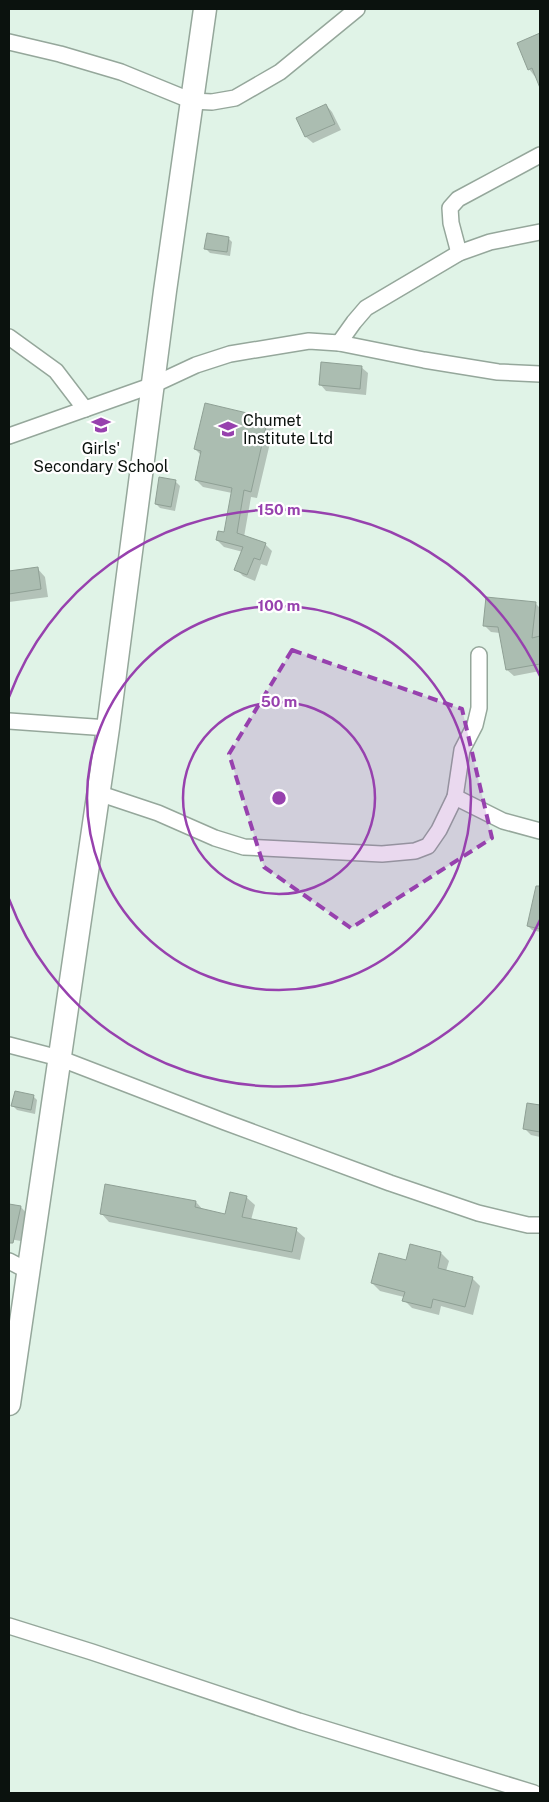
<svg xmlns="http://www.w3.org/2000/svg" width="549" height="1802" font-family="'Public Sans',sans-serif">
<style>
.shadow{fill:#0003}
.building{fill:#abbdb1;stroke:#8fa095}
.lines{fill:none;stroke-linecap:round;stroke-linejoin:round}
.street-casing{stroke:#95a79b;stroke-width:18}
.secondary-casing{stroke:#95a79b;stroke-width:25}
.street{stroke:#fff;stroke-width:15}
.secondary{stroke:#fff;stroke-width:22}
.marked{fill:#9741ae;fill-opacity:0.2;stroke:#9741ae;stroke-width:4;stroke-dasharray:10 6;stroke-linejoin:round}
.ring{fill:none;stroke:#9741ae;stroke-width:2.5}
.labels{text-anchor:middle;stroke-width:4.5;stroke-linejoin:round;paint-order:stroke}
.poi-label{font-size:16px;fill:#0b120e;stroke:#fff;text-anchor:start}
.centre{fill:#9741ae;stroke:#fff;stroke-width:2.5}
.ring-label{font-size:15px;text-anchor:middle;font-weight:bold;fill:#9741ae;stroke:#fff;stroke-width:4.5;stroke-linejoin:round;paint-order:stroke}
</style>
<rect width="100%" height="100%" fill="#e0f3e7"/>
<g class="shadow">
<polygon points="540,34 540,83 529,69 518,43"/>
<polygon points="326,105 332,112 341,130 313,143 306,137 298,118"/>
<polygon points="228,238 232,242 230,256 210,253 206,249"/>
<polygon points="361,367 368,373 366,395 326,391 320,384"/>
<polygon points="267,419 274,426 257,498 251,497 244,537 265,544 272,551 267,566 261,564 255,581 243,576 236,569 243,552 224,547 217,540 225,533 232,493 203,487 196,480 201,455 195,449"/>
<polygon points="160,479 176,482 180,486 175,511 160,508 156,504"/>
<polygon points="37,568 45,577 48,597 9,602 9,572"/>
<polygon points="535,603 540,608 539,638 540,638 540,671 514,676 507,670 500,633 491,632 485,626"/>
<polygon points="533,904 540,906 540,932 532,930 528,926"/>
<polygon points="33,1096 37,1100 35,1114 17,1110 13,1106"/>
<polygon points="528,1104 540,1106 540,1137 531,1135 525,1129"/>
<polygon points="106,1185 196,1202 204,1211 226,1215 246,1197 255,1205 251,1220 296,1230 305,1238 300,1260 109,1222 101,1213"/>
<polygon points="9,1205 21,1207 27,1214 21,1241 9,1239"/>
<polygon points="441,1253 449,1261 446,1271 472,1278 480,1286 473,1315 441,1306 439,1315 412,1308 404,1300 404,1297 380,1291 372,1283 407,1261"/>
</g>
<g class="building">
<polygon points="540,33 540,88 532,68 528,70 517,43"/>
<polygon points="326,104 335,124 305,137 296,118"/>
<polygon points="207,233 229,237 227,252 204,249"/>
<polygon points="321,362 362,366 360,389 319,385"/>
<polygon points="205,403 268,418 251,492 244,490 237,533 266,543 260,560 254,558 247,575 234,570 243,547 216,540 218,531 224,532 232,488 195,480 201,451 194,449"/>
<polygon points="159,477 176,480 171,507 155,504"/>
<polygon points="38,567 41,589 9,594 9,571"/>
<polygon points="486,597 536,602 532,638 540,636 540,664 506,670 498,627 483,626"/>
<polygon points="536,886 540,886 540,929 527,926"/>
<polygon points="15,1091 34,1095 31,1110 11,1106"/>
<polygon points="527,1103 540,1105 540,1132 523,1129"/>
<polygon points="105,1184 196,1201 195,1207 225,1214 230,1192 247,1196 242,1217 297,1228 292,1252 100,1214"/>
<polygon points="9,1204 21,1206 13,1243 9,1243"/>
<polygon points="410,1244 441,1252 438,1268 473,1277 465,1307 433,1299 431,1308 402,1301 405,1292 371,1283 379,1253 406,1260"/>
</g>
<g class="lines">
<g class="street-casing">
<g id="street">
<polyline points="9,42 60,54 121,72 192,101 212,102 235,98 280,72 357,9"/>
<polyline points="459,253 451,223 450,208 458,199 540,155"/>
<polyline points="9,337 56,371 85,409"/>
<polyline points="339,343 354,322 366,308 459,253 490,242 540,232"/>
<polyline points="9,436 153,385 196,365 230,354 309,341 339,343 424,360 498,372 540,374"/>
<polyline points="9,721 108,728"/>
<polyline points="98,793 158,813 215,838 244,847 382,854 415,851 428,846 439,830 455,797 462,750 475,725 479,708 479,655"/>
<polyline points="455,797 503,821 540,831"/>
<polyline points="9,1045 59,1058 225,1122 390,1183 478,1213 528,1225 540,1225"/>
<polyline points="9,1261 28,1271"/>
<polyline points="9,1626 92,1652 299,1721 534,1793"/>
</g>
</g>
<g class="secondary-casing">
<polyline id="secondary" points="9,1404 108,728 165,291 205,9"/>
</g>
<use href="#street" class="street"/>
<use href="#secondary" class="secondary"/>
</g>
<path class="marked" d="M292,650l170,59 30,129 -141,90 -87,-61 -35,-113z"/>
<g class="ring">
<circle cx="279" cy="798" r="96"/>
<circle cx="279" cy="798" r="192"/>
<path d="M540 920A288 288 0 0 1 9 899M9 697A288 288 0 0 1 540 676"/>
</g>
<defs>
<g id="school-bare" transform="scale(1.5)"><path d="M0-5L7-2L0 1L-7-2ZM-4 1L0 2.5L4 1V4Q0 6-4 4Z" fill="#9741ae" stroke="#fff" stroke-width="2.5" paint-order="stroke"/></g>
</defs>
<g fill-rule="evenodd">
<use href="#school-bare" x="101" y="425"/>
<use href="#school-bare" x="228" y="429"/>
</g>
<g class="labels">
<g class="poi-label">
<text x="243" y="426">Chumet<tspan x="243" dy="18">Institute Ltd</tspan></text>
<text x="101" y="454" text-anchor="middle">Girls'<tspan x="101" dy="18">Secondary School</tspan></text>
</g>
</g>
<circle cx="279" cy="798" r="8" class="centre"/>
<g class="ring-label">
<text x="279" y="515">150 m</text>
<text x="279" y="611">100 m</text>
<text x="279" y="707">50 m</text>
</g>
<rect width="549" height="1802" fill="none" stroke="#0b120e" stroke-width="20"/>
</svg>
